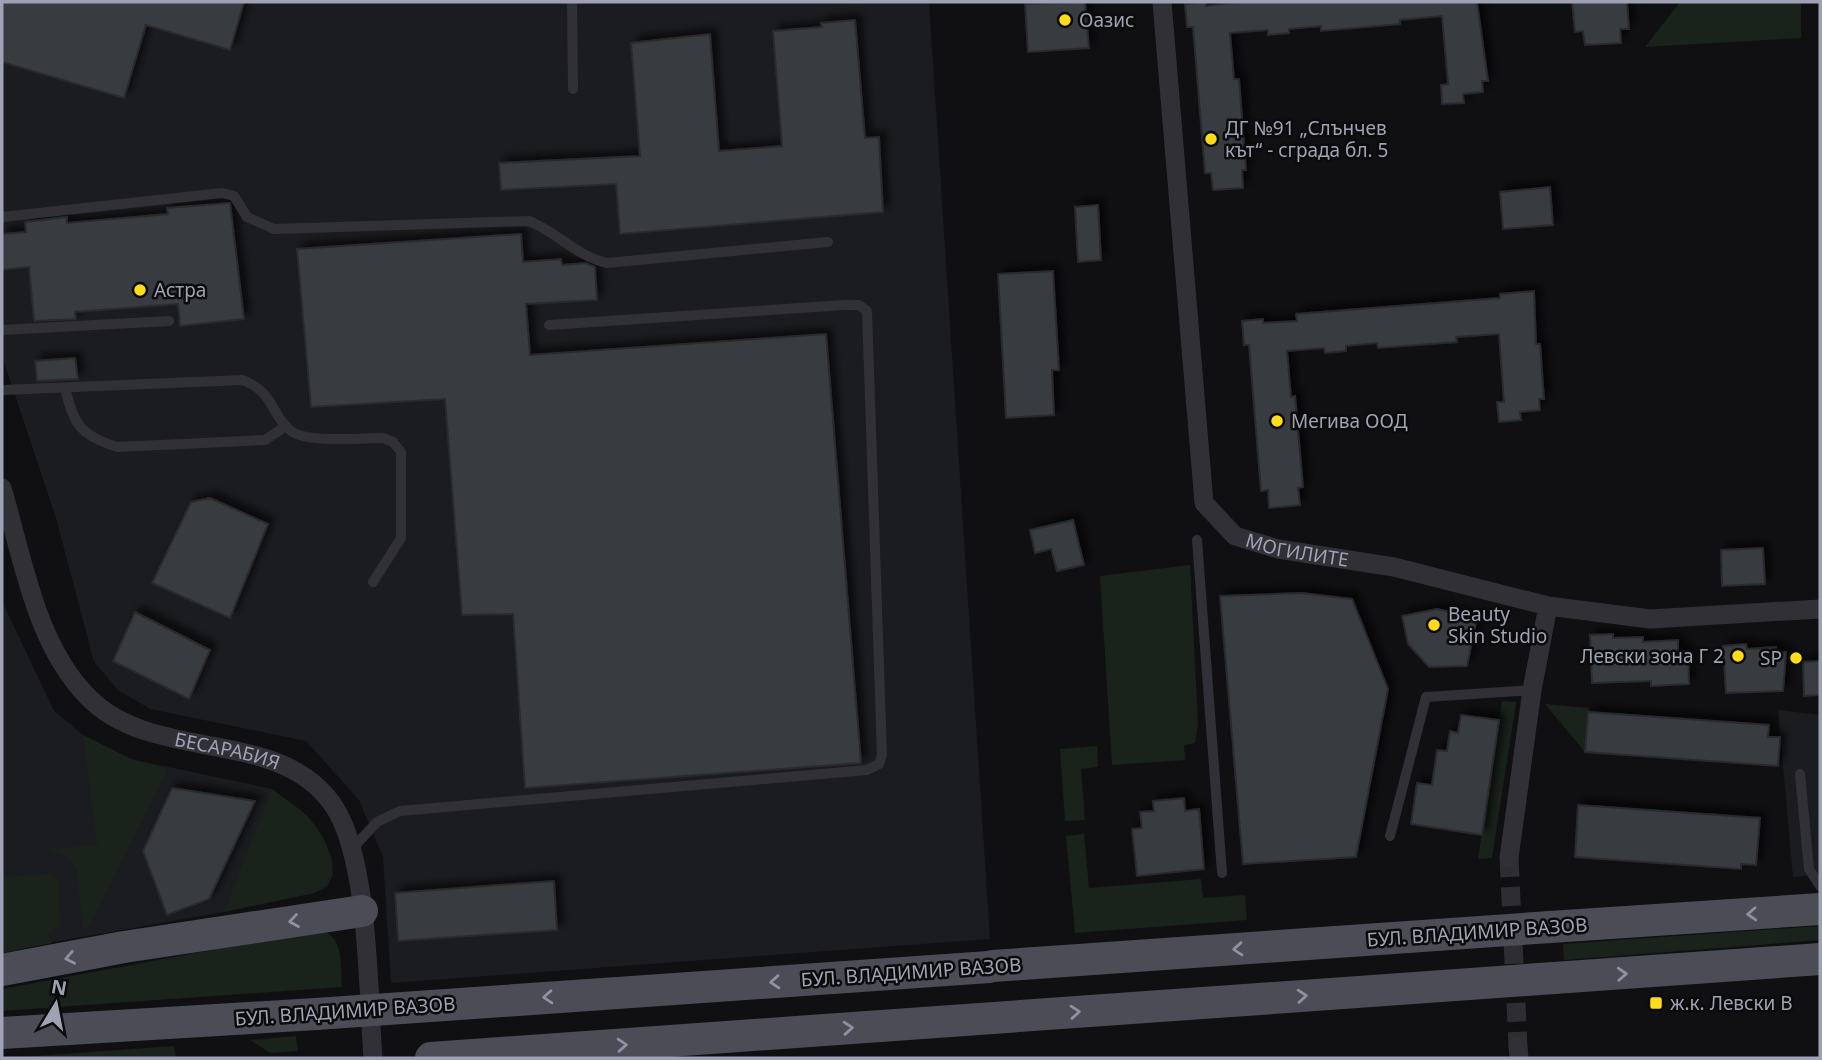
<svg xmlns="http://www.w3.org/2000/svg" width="1822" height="1060" font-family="'Noto Sans',sans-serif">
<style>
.built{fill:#1b1c1f}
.green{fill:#1a221c}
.building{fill:#393a40;stroke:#2a2a2e;stroke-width:2;filter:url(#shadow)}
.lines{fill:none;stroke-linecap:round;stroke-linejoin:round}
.minor-tunnel{stroke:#2d2d32;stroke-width:19;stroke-dasharray:19 10;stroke-linecap:butt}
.service{stroke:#313037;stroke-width:10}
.minor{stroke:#313037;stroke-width:19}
.primary{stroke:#4c4c56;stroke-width:32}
.primary-bridge{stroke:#4c4c56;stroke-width:32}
.oneway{stroke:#8e91a1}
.poi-dot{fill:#ffdc1a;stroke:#0b0b0c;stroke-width:2.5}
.labels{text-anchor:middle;stroke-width:5;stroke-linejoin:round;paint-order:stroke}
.poi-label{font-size:19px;fill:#9fa2b4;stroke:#0b0b0c;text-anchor:start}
.street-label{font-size:19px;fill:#9fa2b4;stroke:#0b0b0c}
</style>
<defs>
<filter id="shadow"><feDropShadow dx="6" dy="-6" stdDeviation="3.5" flood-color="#0009"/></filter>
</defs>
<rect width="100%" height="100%" fill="#101012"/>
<g class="built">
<polygon points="2,2 929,2 990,939 391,983 383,857 359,800 306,741 150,709 118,690 94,662 56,518 2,356"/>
<polygon points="2,601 54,711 83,735 131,759 272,789 308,817 332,857 333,875 327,887 314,893 224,912 2,951"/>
<polygon points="1778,710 1820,715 1820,875 1793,877"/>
</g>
<g class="green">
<polygon points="1680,2 1801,2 1801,38 1645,47"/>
<polygon points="1190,565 1198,723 1195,743 1184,745 1185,760 1112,765 1100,576"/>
<polygon points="1502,701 1516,702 1492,858 1478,859"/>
<polygon points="1545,704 1589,708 1585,752"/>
<polygon points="83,735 131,759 168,769 87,931 82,925 77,870 66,856 45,849 97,845"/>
<polygon points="1097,746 1098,767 1081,769 1085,820 1065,821 1060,749"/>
<path d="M272,789c11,9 25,17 35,27 20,21 40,61 7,77l-90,19z"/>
<polygon points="1084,834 1089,888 1201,879 1203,898 1245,895 1247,920 1075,933 1066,836"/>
<polygon points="51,874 59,882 60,926 47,933 52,943 2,953 2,877"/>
<polygon points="1820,926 1820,940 1564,960 1563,944"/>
<path d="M319,930c26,5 21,35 23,57l-340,24v-22z"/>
<polygon points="296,1036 298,1051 270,1053 250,1040"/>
<polygon points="174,1046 176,1058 8,1058"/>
</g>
<g class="building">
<polygon points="2,2 244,2 230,50 146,25 124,98 2,62"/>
<polygon points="1085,2 1089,48 1028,52 1025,4"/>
<polygon points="1206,2 1206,6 1240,2 1477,2 1488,81 1482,81 1483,92 1463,94 1464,103 1442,104 1441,85 1448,84 1442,16 1400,20 1400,24 1321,31 1321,26 1289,29 1289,33 1268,35 1268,30 1230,33 1234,79 1239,79 1246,170 1242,170 1243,188 1213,190 1211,173 1205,173 1193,27 1187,27 1185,4"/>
<polygon points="1572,2 1627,2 1629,29 1620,29 1621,43 1585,45 1583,31 1575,32"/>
<polygon points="855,20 865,138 879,137 883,212 620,234 616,184 501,190 499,163 640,156 631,43 710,34 719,151 782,146 773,31 822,27 821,23"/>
<polygon points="1550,187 1553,225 1503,229 1500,192"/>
<polygon points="230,203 244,319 180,326 178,304 75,312 76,319 34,321 29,267 2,270 2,234 26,232 25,222 67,217 67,223 168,214 167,208"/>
<polygon points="1098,205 1101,260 1078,262 1075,207"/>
<polygon points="521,234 523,262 561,259 562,265 586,263 595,267 597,300 526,304 530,355 826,334 861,763 525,788 513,614 462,615 445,399 311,407 297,249"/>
<polygon points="1053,271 1059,370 1052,370 1054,415 1006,418 998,274"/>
<polygon points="1534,291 1536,344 1540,344 1544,399 1539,399 1540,410 1520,412 1521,420 1499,422 1497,402 1504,402 1499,334 1456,337 1457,342 1378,348 1377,343 1346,346 1346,351 1325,353 1324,348 1287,351 1291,397 1295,396 1303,487 1298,488 1300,505 1269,508 1268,490 1261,491 1249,345 1244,345 1242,321 1263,319 1263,323 1297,321 1296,314 1500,298 1500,294"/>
<polygon points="75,358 78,379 37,381 35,361"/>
<polygon points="210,498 268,524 230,618 152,583 191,502"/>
<polygon points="1073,520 1084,565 1057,571 1051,549 1035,553 1030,530"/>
<polygon points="1763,548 1765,584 1722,586 1721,550"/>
<polygon points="1302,593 1352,599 1388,689 1356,857 1243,864 1220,596"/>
<polygon points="1437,609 1477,618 1467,666 1429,667 1408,644 1402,616"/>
<polygon points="135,612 210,650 189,699 113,661"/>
<polygon points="1613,634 1613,638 1643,637 1643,642 1678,640 1678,651 1688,651 1689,684 1651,686 1651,681 1592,683 1590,635"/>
<polygon points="1746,644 1747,649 1776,647 1776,653 1786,652 1783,691 1726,693 1723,646"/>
<polygon points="1820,661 1820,695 1804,696 1803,662"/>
<polygon points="1588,712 1769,725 1768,737 1780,737 1778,766 1585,752"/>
<polygon points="1461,715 1499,720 1482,835 1411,824 1417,783 1432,785 1437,750 1447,751 1450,731 1458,733"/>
<polygon points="172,788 255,801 209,899 167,915 143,851"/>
<polygon points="1184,798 1185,811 1199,809 1204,869 1137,876 1132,829 1142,828 1140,812 1154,811 1153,801"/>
<polygon points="1578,805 1760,818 1756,865 1741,864 1741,869 1575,857"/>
<polygon points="554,881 557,930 398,941 395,893"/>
</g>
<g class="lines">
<polyline class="minor-tunnel" points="1509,858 1518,1046"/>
<g class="service">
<polyline points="572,2 573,89"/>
<path d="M2,217l220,-24 12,3 13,21 27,12 255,-8c28,11 47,35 78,42l221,-21"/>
<polyline points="2,330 169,321"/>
<path d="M65,388c9,37 15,47 52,59l148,-7 21,-14"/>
<path d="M2,390l241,-10c33,14 26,33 48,51 15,12 70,7 92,7l10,4 8,10v86l-28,44"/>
<polyline points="1197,540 1222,873"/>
<polyline points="1800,774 1809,869 1820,886"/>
<polyline points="1390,836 1426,697 1532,690"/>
<polyline points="352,849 377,822 400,811 867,770 879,764 882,755 867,311 859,305 845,305 549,325"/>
</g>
<g class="minor">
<path id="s1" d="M1162,2l42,501 31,33 43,13 116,18 154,39 102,13 170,-10"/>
<path id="s2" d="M2,488c21,70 33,155 86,209 66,68 194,28 247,111 34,54 33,184 38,250"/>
<polyline points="1509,858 1532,690 1548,606"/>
<polyline points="1518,1046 1519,1058"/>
</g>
<g class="primary">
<polyline points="1550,927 1820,909"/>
<polyline points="2,970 124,947 362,911"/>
<polyline points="1554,978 1820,959"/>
<polyline points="2,1033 316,1014"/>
</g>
<g class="primary-bridge">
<polyline points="993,966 1550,927"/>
<polyline points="316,1014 989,967"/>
<polyline points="431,1058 1554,978"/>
</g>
</g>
<defs><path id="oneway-chevron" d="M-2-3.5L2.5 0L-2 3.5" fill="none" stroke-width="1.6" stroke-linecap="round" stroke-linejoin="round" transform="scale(1.75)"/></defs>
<g class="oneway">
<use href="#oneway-chevron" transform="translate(1752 914) rotate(177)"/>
<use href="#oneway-chevron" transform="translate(294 921) rotate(171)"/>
<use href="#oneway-chevron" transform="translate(1238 949) rotate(176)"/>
<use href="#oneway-chevron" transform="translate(70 958) rotate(169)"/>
<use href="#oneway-chevron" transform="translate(1622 974) rotate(-3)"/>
<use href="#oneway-chevron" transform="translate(775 982) rotate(176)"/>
<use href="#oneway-chevron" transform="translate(1302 996) rotate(-4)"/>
<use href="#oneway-chevron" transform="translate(548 997) rotate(176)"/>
<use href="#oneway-chevron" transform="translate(1075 1012) rotate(-4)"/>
<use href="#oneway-chevron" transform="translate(848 1028) rotate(-4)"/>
<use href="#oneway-chevron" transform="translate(622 1045) rotate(-4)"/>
</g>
<g class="poi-dot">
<circle cx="1065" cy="20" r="7"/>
<circle cx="1211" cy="139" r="7"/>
<circle cx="140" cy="290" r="7"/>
<circle cx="1277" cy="421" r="7"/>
<circle cx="1434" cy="625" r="7"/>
<circle cx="1738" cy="656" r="7"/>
<circle cx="1796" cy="658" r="7"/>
<rect x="1649" y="996" width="14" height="14" rx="3.5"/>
</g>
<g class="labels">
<g class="poi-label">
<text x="1079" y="27">Оазис</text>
<text x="1225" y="135">ДГ №91 „Слънчев<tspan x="1225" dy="22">кът“ - сграда бл. 5</tspan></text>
<text x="154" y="297">Астра</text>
<text x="1291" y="428">Мегива ООД</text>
<text x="1448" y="621">Beauty<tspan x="1448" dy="22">Skin Studio</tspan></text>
<text x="1724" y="663" text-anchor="end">Левски зона Г 2</text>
<text x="1782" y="665" text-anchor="end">SP</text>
<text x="1670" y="1010">ж.к. Левски В</text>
</g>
<g class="street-label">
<text dy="7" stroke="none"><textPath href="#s1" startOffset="612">МОГИЛИТЕ</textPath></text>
<text dy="7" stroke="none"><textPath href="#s2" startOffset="380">БЕСАРАБИЯ</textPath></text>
<text transform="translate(1477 932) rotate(-4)" y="7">БУЛ. ВЛАДИМИР ВАЗОВ</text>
<text transform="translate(911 972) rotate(-4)" y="7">БУЛ. ВЛАДИМИР ВАЗОВ</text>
<text transform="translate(345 1011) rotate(-4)" y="7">БУЛ. ВЛАДИМИР ВАЗОВ</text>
</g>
</g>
<rect width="1822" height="1060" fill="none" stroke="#9fa2b4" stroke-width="7"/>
<g transform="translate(56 1004) rotate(10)" stroke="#0b0b0c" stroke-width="5" paint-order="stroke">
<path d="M0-5L12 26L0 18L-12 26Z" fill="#9fa2b4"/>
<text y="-10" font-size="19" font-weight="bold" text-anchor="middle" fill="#9fa2b4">N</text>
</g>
</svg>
